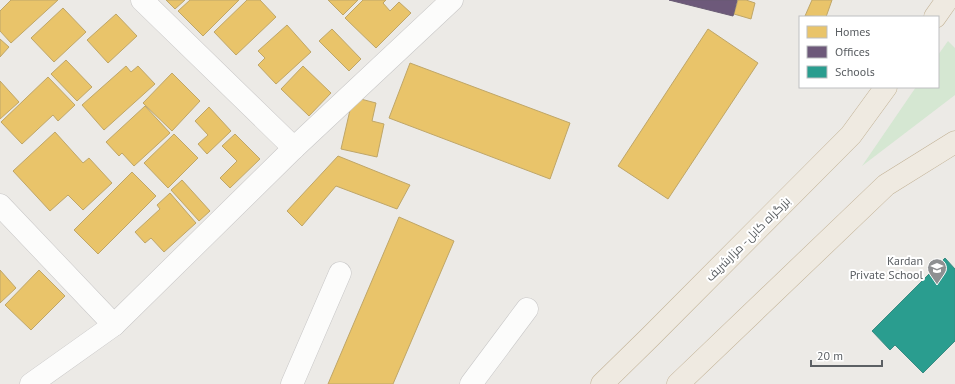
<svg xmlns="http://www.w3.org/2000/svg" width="955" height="384" font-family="'PT Sans',Cairo,sans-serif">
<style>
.green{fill:#d5e7d2}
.homes{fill:#e9c46a;stroke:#bfa668}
.offices{fill:#6d597a;stroke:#685b73}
.schools{fill:#2a9d8f;stroke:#398b82}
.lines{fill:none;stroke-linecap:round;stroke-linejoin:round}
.minor-casing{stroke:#c8c7c7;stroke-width:23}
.highway-casing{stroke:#c2b296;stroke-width:23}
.minor{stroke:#fcfcfb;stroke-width:22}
.highway{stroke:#efeae1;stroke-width:22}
.labels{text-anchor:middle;stroke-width:4;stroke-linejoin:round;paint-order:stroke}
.street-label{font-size:12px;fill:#5c6064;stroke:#fff}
.poi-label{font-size:12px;fill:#5c6064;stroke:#fff;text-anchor:end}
</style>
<rect width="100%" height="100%" fill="#eceae6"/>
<polygon class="green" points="948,41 955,48 955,95 862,166 916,87 938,87 938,55"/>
<g class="homes">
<polygon points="11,0 58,0 11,43 0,31 0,11"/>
<polygon points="166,0 185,0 175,9"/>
<polygon points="190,0 239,0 203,36 178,11"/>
<polygon points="247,0 260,0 276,17 236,55 214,32"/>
<polygon points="328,0 358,0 343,15"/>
<polygon points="363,0 386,0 383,3 390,11 399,2 411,13 376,48 345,18"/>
<polygon points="738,0 746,0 755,3 751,19 734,14"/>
<polygon points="812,0 832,0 826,17 805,16"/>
<polygon points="63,8 86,32 54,62 31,38"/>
<polygon points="116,14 137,36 108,63 87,40"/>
<polygon points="287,25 311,52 276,84 258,65 265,58 258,51"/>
<polygon points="332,29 361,59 349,71 319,41"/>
<polygon points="708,29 758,63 668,199 618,166"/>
<polygon points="0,39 9,47 0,57"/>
<polygon points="66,60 92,87 77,101 51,74"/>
<polygon points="410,63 570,123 550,179 389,118"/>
<polygon points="126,66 131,72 138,66 155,84 104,130 82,105"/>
<polygon points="303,66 331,93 309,116 281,89"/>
<polygon points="172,73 200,101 172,131 143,103"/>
<polygon points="48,77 75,105 58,121 53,115 22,144 1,122"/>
<polygon points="0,81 19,102 0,119"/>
<polygon points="353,97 376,103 372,121 384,124 377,157 341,149"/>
<polygon points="145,106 170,133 134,166 122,153 119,156 106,142"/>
<polygon points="209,107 231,131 207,154 198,144 208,135 195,121"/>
<polygon points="55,132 83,163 89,158 112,183 83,210 68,195 50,211 13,171"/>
<polygon points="174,134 198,158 168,188 144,163"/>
<polygon points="235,134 260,159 230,188 220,178 237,161 222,146"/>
<polygon points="338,156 410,185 397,209 336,186 302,226 287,211"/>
<polygon points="132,172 156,196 98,254 74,230"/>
<polygon points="182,180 210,211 199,221 171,190"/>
<polygon points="170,193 196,223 164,252 151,238 145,243 135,232 160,209 157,205"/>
<polygon points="399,217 454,241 393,384 328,384"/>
<polygon points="0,270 16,288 0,303"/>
<polygon points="39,270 65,296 31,330 5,305"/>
</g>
<polygon class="offices" points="669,0 737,0 733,16"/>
<polygon class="schools" points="945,258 955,269 955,341 923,373 895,345 890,350 872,331"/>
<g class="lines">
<g class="minor-casing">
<g id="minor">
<polyline points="142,0 294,148"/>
<polyline points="0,205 114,325"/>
<polyline points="31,384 114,325 294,148 452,0"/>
<polyline points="292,384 340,273"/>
<polyline points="471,384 527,309"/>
</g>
</g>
<g class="highway-casing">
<g id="highway">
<polyline points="935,17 947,0"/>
<polyline points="602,384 650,337 851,135 886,87"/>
<polyline points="678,384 886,185 955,142"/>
</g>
</g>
<use href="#minor" class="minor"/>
<use href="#highway" class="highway"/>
</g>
<defs>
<g id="school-pin" transform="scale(1)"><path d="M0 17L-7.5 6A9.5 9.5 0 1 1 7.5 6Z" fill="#8e9092" stroke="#fff"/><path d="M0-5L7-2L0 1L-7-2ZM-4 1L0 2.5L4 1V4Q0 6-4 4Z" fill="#fff"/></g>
</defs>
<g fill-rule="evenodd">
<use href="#school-pin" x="937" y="268"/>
</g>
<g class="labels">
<g class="street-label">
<text transform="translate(748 239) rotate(-45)" y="4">بزرگراه کابل - مزارشریف</text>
</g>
<g class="poi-label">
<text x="923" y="265">Kardan<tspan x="923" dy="14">Private School</tspan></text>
</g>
</g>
<rect x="799" y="16" width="140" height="72" fill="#ffffff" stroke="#bebfc1"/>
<rect x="807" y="26" width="20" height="12" fill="#e9c46a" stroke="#bebfc1"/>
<text x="835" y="36" font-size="12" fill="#5c6064">Homes</text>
<rect x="807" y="46" width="20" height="12" fill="#6d597a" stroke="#bebfc1"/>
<text x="835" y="56" font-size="12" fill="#5c6064">Offices</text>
<rect x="807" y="66" width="20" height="12" fill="#2a9d8f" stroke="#bebfc1"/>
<text x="835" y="76" font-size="12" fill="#5c6064">Schools</text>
<path d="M811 360v6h71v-6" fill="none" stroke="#5c6064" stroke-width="2"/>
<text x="817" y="360" font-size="12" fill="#5c6064" stroke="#ffffff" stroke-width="3" paint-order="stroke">20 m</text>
</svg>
